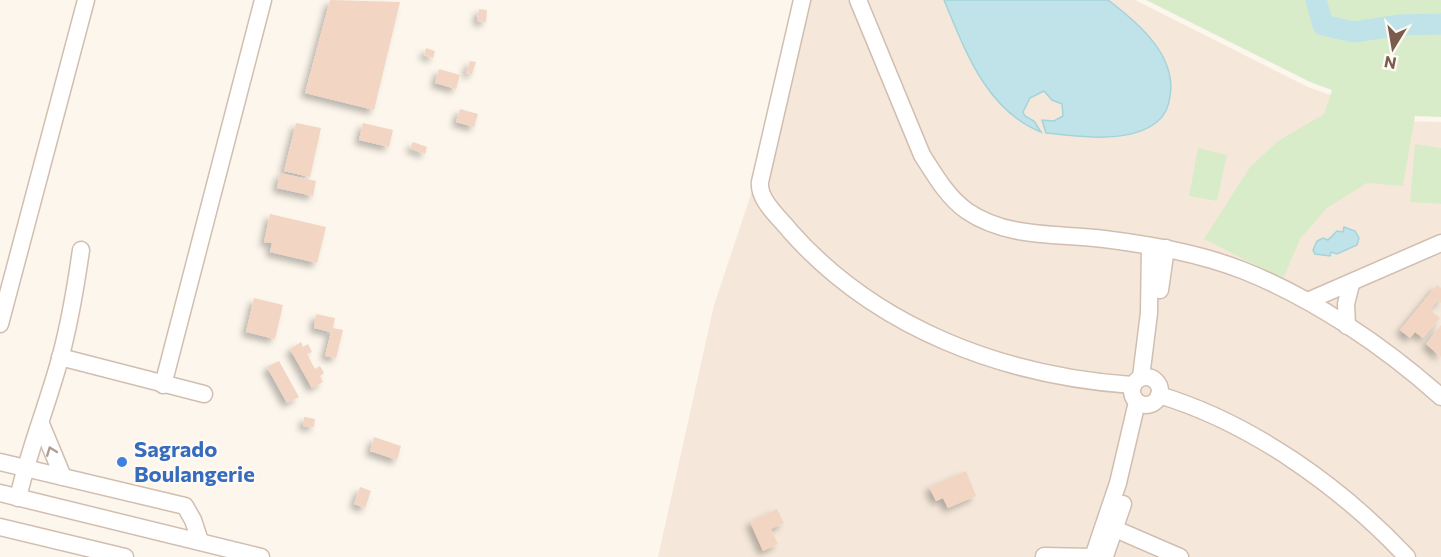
<svg xmlns="http://www.w3.org/2000/svg" width="1441" height="557" font-family="Commissioner,sans-serif">
<style>
.residential{fill:#f5e8da}
.green{fill:#d8ecc9}
.water{fill:#bfe3e8;stroke:#a5d3da;stroke-width:1.5}
.lines{fill:none;stroke-linecap:round;stroke-linejoin:round}
.river{stroke:#bfe3e8;stroke-width:21}
.building{fill:#f3d5c3;filter:url(#shadow)}
.minor-casing{stroke:#d1beb0;stroke-width:19}
.minor{stroke:#fff;stroke-width:16}
.oneway{stroke:#af9d94}
.shop-dot{fill:#3f7fe0;stroke:#fffaf3;stroke-width:2}
.labels{text-anchor:middle;stroke-width:5;stroke-linejoin:round;paint-order:stroke}
.shop-label{font-size:22px;font-weight:bold;fill:#366cbe;stroke:#fffaf3;text-anchor:start}
</style>
<defs>
<filter id="shadow"><feDropShadow dx="-4.5" dy="4.5" stdDeviation="3" flood-color="#0004"/></filter>
</defs>
<rect width="100%" height="100%" fill="#fdf6ec"/>
<polygon class="residential" points="798,0 1135,0 1308,87 1405,121 1441,122 1441,557 658,557 714,305 762,161"/>
<g class="green">
<polygon points="1146,0 1441,0 1441,117 1415,116 1403,186 1367,183 1327,208 1300,239 1283,279 1204,239 1250,167 1278,141 1324,114 1332,90 1310,82"/>
<polygon points="1415,144 1441,148 1441,204 1410,202"/>
<polygon points="1198,148 1227,155 1217,201 1189,196"/>
</g>
<g class="water">
<path d="M944,0h164c29,22 69,55 62,96 -1,9 -5,19 -12,25 -26,23 -80,16 -112,12l-4,-13 12,1 9,-5 -1,-12 -10,-4 -8,-9 -14,7 -7,14 2,4 9,5 7,11c-55,-22 -76,-82 -97,-132z"/>
<polygon points="1344,227 1355,231 1359,238 1357,245 1337,254 1331,252 1330,256 1315,254 1313,250 1317,241 1323,238 1328,240 1337,231 1343,232"/>
</g>
<g class="lines">
<polyline class="river" points="1316,0 1323,25 1354,32 1400,25 1441,24"/>
</g>
<g class="building">
<polygon points="330,0 400,2 374,110 305,93"/>
<polygon points="479,9 487,10 486,22 477,21"/>
<polygon points="426,48 435,51 433,58 424,55"/>
<polygon points="470,61 476,62 472,74 466,73"/>
<polygon points="439,69 460,75 456,89 435,83"/>
<polygon points="460,109 478,114 474,127 456,122"/>
<polygon points="296,123 321,128 310,177 284,171"/>
<polygon points="363,123 393,130 389,147 359,140"/>
<polygon points="413,142 427,147 425,154 410,148"/>
<polygon points="280,173 316,181 313,196 277,188"/>
<polygon points="270,214 326,227 317,263 270,252 272,243 264,242"/>
<polygon points="1437,285 1441,288 1441,303 1438,300 1430,310 1440,318 1423,338 1415,332 1410,338 1400,330"/>
<polygon points="254,298 283,305 275,339 246,332"/>
<polygon points="316,314 335,318 333,328 343,330 336,358 325,356 331,332 314,328"/>
<polygon points="1441,325 1441,357 1426,344"/>
<polygon points="301,342 303,347 308,344 312,352 307,354 315,369 320,366 324,373 320,376 323,382 312,388 290,349"/>
<polygon points="279,361 299,397 287,403 267,367"/>
<polygon points="304,417 315,419 314,427 303,426"/>
<polygon points="374,437 401,446 397,460 370,451"/>
<polygon points="966,471 976,496 948,508 943,498 936,501 929,487"/>
<polygon points="360,487 371,491 365,508 354,504"/>
<polygon points="777,509 784,523 771,529 778,544 763,551 750,522"/>
</g>
<g class="lines">
<g class="minor-casing">
<g id="minor">
<path d="M802,0l-42,182c-2,18 19,35 30,49 87,98 214,145 342,154"/>
<path d="M858,0l64,155c12,19 26,43 45,56 41,28 92,22 137,28 47,6 94,14 138,31 71,28 142,76 199,127"/>
<polyline points="1160,290 1166,248"/>
<polyline points="1310,300 1441,243"/>
<polyline points="0,324 86,0"/>
<polyline points="1347,326 1346,304 1351,284"/>
<polyline points="60,357 204,394"/>
<circle cx="1146" cy="391" r="14"/>
<polyline points="1141,377 1149,313 1150,246"/>
<polyline points="163,385 263,0"/>
<path d="M1159,395c93,28 182,92 248,162"/>
<polyline points="41,424 63,477"/>
<polyline points="0,462 185,506 193,520 200,541"/>
<polyline points="0,493 261,557"/>
<path d="M18,498c11,-49 30,-94 43,-143 9,-34 15,-70 20,-105"/>
<polyline points="1106,525 1180,557"/>
<polyline points="0,527 125,557"/>
<polyline points="1044,556 1092,557"/>
<polyline points="1105,556 1123,504"/>
<polyline points="1093,557 1118,483 1137,402"/>
</g>
</g>
<use href="#minor" class="minor"/>
</g>
<defs><path id="oneway-chevron" d="M-2-3.5L2.5 0L-2 3.5" fill="none" stroke-width="1.6" stroke-linecap="round" stroke-linejoin="round" transform="scale(1.5)"/></defs>
<use class="oneway" href="#oneway-chevron" transform="translate(51 451) rotate(-111)"/>
<circle class="shop-dot" cx="122" cy="462" r="6"/>
<g class="labels">
<g class="shop-label">
<text x="134" y="457">Sagrado<tspan x="134" dy="25">Boulangerie</tspan></text>
</g>
</g>
<g transform="translate(1393 48) rotate(191)" stroke="#fffaf3" stroke-width="4.5" paint-order="stroke">
<path d="M0-4.5L10 22L0 15L-10 22Z" fill="#7a5c4d"/>
<text y="-9" font-size="16" font-weight="bold" text-anchor="middle" fill="#7a5c4d">N</text>
</g>
</svg>
